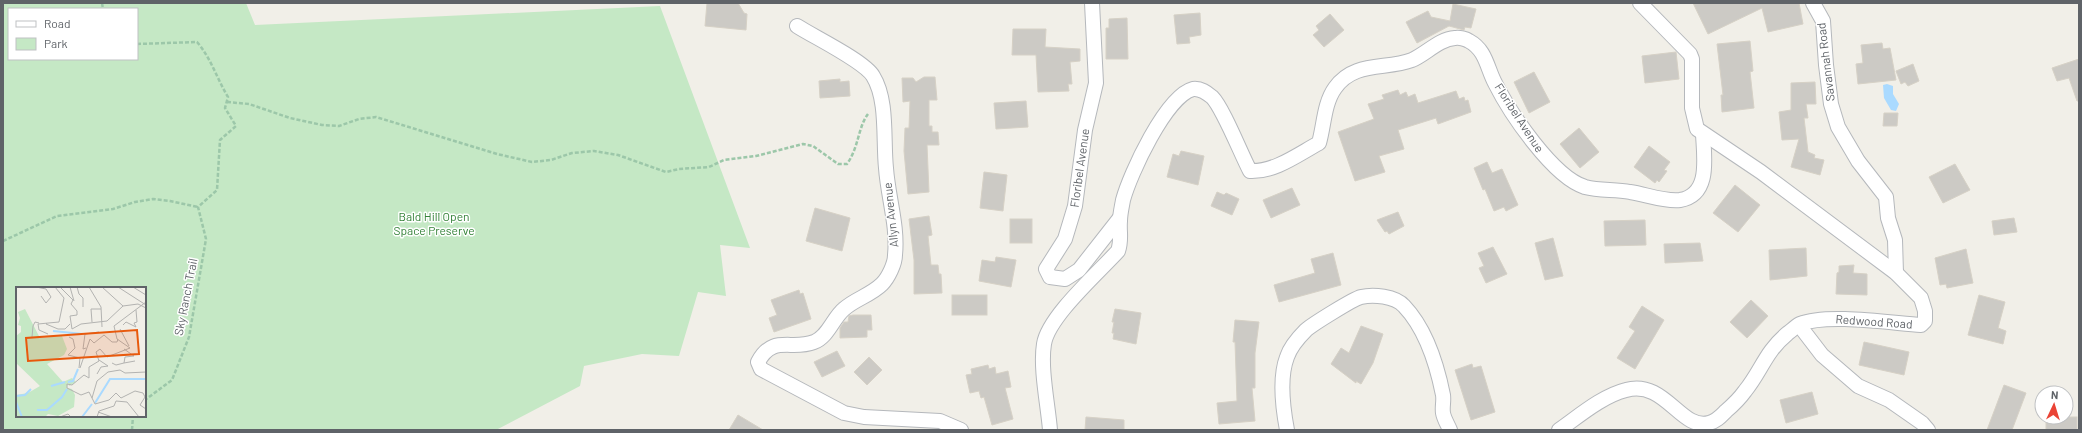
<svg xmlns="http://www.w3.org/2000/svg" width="2082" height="433" font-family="Barlow,sans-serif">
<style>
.green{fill:#c5e8c5;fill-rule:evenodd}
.water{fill:#aadaff}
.building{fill:#cccac5;stroke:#d6d1c6}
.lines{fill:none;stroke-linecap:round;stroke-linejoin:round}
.minor-casing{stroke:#b5b8bc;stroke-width:16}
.path{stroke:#9cc7a9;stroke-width:2.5;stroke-dasharray:4 2;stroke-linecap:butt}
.minor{stroke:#fff;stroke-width:14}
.labels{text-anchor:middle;stroke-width:3;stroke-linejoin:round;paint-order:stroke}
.street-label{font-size:12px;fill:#5f6368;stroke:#fff}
.park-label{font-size:12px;fill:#348238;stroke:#fff}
.inset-river{fill:none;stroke:#aadaff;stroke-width:2}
.inset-road{fill:none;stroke:#b3b3b1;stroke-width:1}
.view{fill:#e8590c;fill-opacity:0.15;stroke:#e8590c;stroke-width:2}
.inset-edge{fill:none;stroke:#5f6368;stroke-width:2}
</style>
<rect width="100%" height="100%" fill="#f1efe8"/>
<path class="green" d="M3,3h243l9,22 405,-19 90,242 -30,-3 6,51 -28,-4 -19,64 -37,-2 -58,12 -4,20 -84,44h-493zM9,9h128v50h-128zM17,288h128v128h-128z"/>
<polygon class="water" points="1887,84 1893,86 1893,94 1899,104 1896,111 1891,110 1884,98 1883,85"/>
<g class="building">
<polygon points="707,3 738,3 744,13 747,14 746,30 705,26"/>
<polygon points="1693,3 1799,3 1803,24 1768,32 1762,8 1708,34"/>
<polygon points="1453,4 1476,9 1471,28 1465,27 1464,30 1449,26 1417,43 1406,22 1428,11 1431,17 1450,21"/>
<polygon points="1200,13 1201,35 1189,37 1190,43 1177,44 1174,15"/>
<polygon points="1330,14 1344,30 1324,47 1313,35 1319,30 1316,26"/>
<polygon points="1127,18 1128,59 1106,59 1106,28 1109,28 1109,19"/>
<polygon points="1013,29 1046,29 1045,47 1080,49 1080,61 1070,62 1072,84 1068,84 1069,91 1038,92 1036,55 1012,55"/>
<polygon points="1750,41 1753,71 1750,72 1754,108 1722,112 1721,95 1723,95 1717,44"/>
<polygon points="1882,43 1883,49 1890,48 1896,80 1858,84 1856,64 1863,63 1861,45"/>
<polygon points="1676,52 1679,79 1645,83 1642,56"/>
<polygon points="2079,59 2079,101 2077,101 2069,78 2057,81 2052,68"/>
<polygon points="1913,64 1919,81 1908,86 1905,82 1901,84 1896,71"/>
<polygon points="1534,72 1550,102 1529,113 1514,82"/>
<polygon points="924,77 935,77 937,100 929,100 929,126 932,126 932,132 938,132 939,145 927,145 929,192 908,194 904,151 905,128 909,128 910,101 903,102 902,78 913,78 916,82"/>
<polygon points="840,79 840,82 849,81 850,96 820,98 819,81"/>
<polygon points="1815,82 1816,104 1806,104 1808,118 1804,118 1808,152 1815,155 1814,158 1824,160 1820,175 1791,167 1799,139 1782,140 1779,112 1791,110 1791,83"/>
<polygon points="1398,90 1400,95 1406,92 1408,97 1415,94 1418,103 1456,91 1459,99 1464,97 1465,101 1468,100 1471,112 1438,124 1436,118 1398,130 1404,149 1379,156 1385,172 1355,181 1338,132 1374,119 1368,104 1384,99 1382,95"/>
<polygon points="1026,101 1028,127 996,129 994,103"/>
<polygon points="1884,113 1898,113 1897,126 1883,126"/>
<polygon points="1579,128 1599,152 1580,168 1560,144"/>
<polygon points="1649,146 1670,162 1664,170 1667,171 1659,182 1657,180 1655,183 1634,167"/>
<polygon points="1181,151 1204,156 1198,185 1167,177 1173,154 1179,156"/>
<polygon points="1487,162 1492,173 1502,169 1518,205 1506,211 1504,207 1494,211 1485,189 1483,190 1474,168"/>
<polygon points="1955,164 1970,190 1943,203 1929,177"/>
<polygon points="984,172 1007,175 1003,211 980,208"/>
<polygon points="1735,185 1760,205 1738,232 1713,213"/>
<polygon points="1292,188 1300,205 1271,218 1263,200"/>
<polygon points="1217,192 1224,195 1226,193 1239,199 1232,215 1211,206"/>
<polygon points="815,208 850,218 842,251 806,241"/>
<polygon points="1398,212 1404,226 1389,234 1387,231 1385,232 1377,220"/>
<polygon points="929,216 932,235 928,236 931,265 938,265 939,274 941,274 942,293 914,294 914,260 909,219"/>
<polygon points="2014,218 2017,232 1994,235 1992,221"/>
<rect x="1010" y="219" width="22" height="24"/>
<polygon points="1645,220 1646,245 1605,246 1604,221"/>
<polygon points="1553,238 1563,276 1545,280 1535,243"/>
<polygon points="1700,243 1703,261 1665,263 1664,244"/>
<polygon points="1493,247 1507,274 1486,283 1479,268 1484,266 1478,253"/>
<polygon points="1806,248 1807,276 1770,280 1769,250"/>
<polygon points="1966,249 1973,283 1947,288 1946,284 1940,285 1935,258"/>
<polygon points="1333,253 1341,285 1279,302 1274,285 1315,273 1311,259"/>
<polygon points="996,257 1016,260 1011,287 979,281 982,260 995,262"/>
<polygon points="1854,265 1853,273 1867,274 1867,295 1836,294 1837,273 1839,272 1839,266"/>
<polygon points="799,290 800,294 803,293 811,319 774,332 769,318 777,315 771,300"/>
<rect x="952" y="295" width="35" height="20"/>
<polygon points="1979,295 2005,302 1998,328 2006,331 2003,344 1968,335"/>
<polygon points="1751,300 1768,316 1747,338 1730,322"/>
<polygon points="1642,306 1664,320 1635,369 1617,358 1635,331 1629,327"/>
<polygon points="1115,309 1141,313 1136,344 1113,339 1114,333 1112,333 1114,322 1112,322"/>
<polygon points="853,315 871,315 872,330 867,330 867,337 840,338 840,328 844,322 848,322 849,316"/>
<polygon points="1235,320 1259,322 1255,353 1255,388 1252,388 1255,421 1219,424 1217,403 1237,401 1235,342 1233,342"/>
<polygon points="1361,326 1383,334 1373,363 1361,384 1356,381 1356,383 1331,364 1341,348 1349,353"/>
<polygon points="1864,342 1909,352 1904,375 1859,365"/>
<polygon points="837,351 845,366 822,377 814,362"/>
<polygon points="869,357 882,370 867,385 854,372"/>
<polygon points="1472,364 1473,368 1481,366 1495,412 1471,420 1455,370"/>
<polygon points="988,365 989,369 995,367 996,374 1008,371 1011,387 1005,388 1013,419 992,425 984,397 981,398 979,391 970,393 966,375 972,374 971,369"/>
<polygon points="2004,385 2026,393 2012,430 1987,430"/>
<polygon points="1812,392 1818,414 1786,423 1780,400"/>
<polygon points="738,415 763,430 729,430"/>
<polygon points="1086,417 1124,420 1124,430 1085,430"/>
<rect x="2046" y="417" width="31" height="13"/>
</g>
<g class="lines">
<g class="minor-casing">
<g id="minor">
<polyline points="1092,3 1096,83 1085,130 1075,206 1065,239 1046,269 1050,277 1065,279 1079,270 1119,219"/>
<polyline points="1813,3 1823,21 1826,65 1831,104 1838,127 1858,161 1886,197 1888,218 1895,240 1896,273"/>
<path d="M797,26c17,11 67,35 76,50 15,24 10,64 13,92 2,29 12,58 9,87 0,9 -7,23 -13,29 -11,11 -27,15 -38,25 -11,9 -16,28 -30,33 -23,9 -41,-8 -56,20l3,7 83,44 20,4 76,4 21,9"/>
<polyline points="1799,325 1822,355 1858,386 1889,400 1922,423 1928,430"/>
<path d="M1050,430c-2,-25 -10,-62 -6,-86 4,-27 54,-71 74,-93 4,-11 1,-19 2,-30 0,-7 2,-15 3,-21 7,-26 43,-104 70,-111 8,-1 14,4 19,8 11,11 29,57 38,74 25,1 47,-16 69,-28 5,-17 5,-40 16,-55 19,-27 50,-18 77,-28 14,-6 27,-21 43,-22 4,-1 11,1 14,3 17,9 18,27 26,42 15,30 58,94 90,104 15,4 30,2 45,5 15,2 35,10 50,8 31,-5 24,-43 23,-66"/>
<path d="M1287,430c-4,-21 -8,-52 0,-73 3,-9 12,-20 19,-27 7,-6 47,-31 55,-33 12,-3 34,-1 43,9 21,22 33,59 39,89 1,6 -1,12 0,18 1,6 5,12 7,17"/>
<path d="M1559,430c20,-14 43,-34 67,-40 39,-11 55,41 83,33 8,-2 12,-7 17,-12 7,-6 14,-13 19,-20 17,-21 20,-39 43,-58 4,-3 8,-7 12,-9 27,-11 91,-1 121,1l4,-4v-10l-4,-13 -25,-25 -135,-101 -64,-43 -5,-21v-49l-2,-5 -50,-51"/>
</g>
</g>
<g class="path">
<polyline points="102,3 103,9"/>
<path d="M137,44l60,-2c14,16 20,37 31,55l-3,11 11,18 -16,14 -3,50 -19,17 8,32 -17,98 -17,43 -27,20"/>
<path d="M227,102l22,2 41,14 32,7 17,1 20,-7 17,-2 121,37 35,8 19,-2 21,-7 22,-2 24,4 48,17 13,-3 30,-2 15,-7 32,-4 47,-12 10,2 25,18h9c12,-17 11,-37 21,-50"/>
<polyline points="3,241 57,216 113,209 135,202 153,199 170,201 198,207"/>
<polyline points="132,430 133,416"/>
</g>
<use href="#minor" class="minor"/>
</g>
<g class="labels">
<g class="street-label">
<text transform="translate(1826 62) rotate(-97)" y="4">Savannah Road</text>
<text transform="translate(1519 118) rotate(57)" y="4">Floribel Avenue</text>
<text transform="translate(1080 168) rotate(-82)" y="4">Floribel Avenue</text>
<text transform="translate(891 215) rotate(-96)" y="4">Allyn Avenue</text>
<text transform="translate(186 297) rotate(-79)" y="4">Sky Ranch Trail</text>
<text transform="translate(1874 322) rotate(4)" y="4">Redwood Road</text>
</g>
<g class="park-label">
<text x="434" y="221">Bald Hill Open<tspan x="434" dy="14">Space Preserve</tspan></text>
</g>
</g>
<g transform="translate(16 287)">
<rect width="130" height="130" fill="#f1efe8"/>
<path d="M9,22l15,29 22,-2 5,13 -3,6 -17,9 16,18 9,-4 4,4 -7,4 -1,-3 -1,5 5,1 3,6 -1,12 -16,9 -10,-2 -3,3h-29v-22l12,-2 12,-7 -24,-23v-27l5,-4v-6l-3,-1 2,-7 -2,-6z" fill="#c5e8c5"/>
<path class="inset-river" d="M37,44l30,3M52,95l5,-1 5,-12M35,99l14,-4M0,109l9,-1 6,-6M0,115l6,15M79,116l15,-24h36M21,123h10l15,-13 5,-8M66,130l10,-13"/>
<path class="inset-road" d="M20,0l10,2 5,8 -5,6 -5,-7M44,0l13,13 -2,4 6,7v4l-7,1 2,13 9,-5 26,-3 16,-15M54,0l4,14M61,0l2,7 4,4v9M73,0l12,20 1,20M86,0l21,19 15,-2 8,4M102,0l28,18M117,0l13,8M130,15l-32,24 3,13 13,9 -23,9 -7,-8 -4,3 3,9 -10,6v11l-5,-3 -12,10 -5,-1v4l14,7 8,-3 6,12 14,-4 7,-7 5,5 14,-7 8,2 2,4 -5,8 6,4M76,35l-1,-13h10M31,36l-1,1 12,5h7l5,-5M107,38l3,-3 10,5 -2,-4 3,-1 -1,-12M104,42l9,17M32,47l-9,-4 -1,-6 21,-2 5,-24 -9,-11M16,50l1,-11 2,-4 4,1M53,50l4,2 2,9 -7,7 12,3 -1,10M70,61l-3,1 2,-15 14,-2M108,62l10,7 -9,1 -1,6 11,-2M96,76l4,2 8,-2M64,81l10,-29 4,4 10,-8 8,7h5l1,-3M81,87l4,-7 7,-1 -9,-6M76,111l5,-17 11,-9 12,-2 5,3 21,-1M82,125l14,5M44,130l8,-3 3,3M81,130l2,-6 15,-5 2,-5 11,1 12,15"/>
<path class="view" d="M121,43l2,24 -111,7 -2,-23z"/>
<rect width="130" height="130" class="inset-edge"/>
</g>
<rect width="2082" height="433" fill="none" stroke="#5f6368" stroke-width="8"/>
<rect x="8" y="8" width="130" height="52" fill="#ffffff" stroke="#bfc1c3"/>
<rect x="16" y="21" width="20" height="6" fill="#ffffff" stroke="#bfc1c3"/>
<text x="44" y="28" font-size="12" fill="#5f6368">Road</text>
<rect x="16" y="38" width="20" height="12" fill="#c5e8c5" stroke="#bfc1c3"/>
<text x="44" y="48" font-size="12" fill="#5f6368">Park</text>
<g transform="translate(2054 405) rotate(4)"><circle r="19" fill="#ffffff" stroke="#bfc1c3"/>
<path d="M0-3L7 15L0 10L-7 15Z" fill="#ea4335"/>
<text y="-6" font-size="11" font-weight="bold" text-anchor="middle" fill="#5f6368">N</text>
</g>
</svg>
